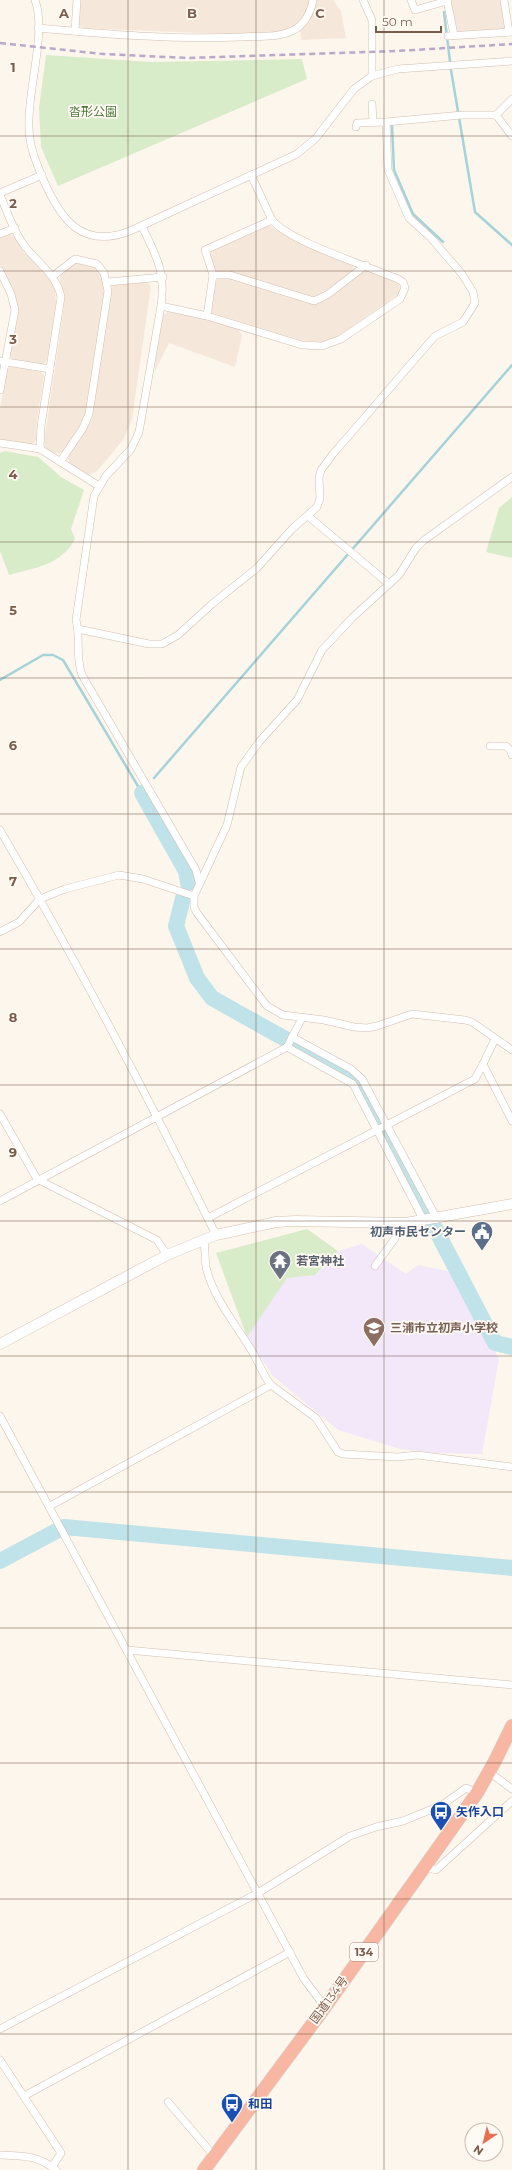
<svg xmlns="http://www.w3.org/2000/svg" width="512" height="2170" font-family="Montserrat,'Noto Sans JP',sans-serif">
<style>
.residential{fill:#f5e8da}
.education{fill:#f3e8fa}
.green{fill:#d8ecc9}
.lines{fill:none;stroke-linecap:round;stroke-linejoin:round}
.stream{stroke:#a5d3da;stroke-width:2.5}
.river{stroke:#bfe3e8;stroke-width:16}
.street-casing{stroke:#d1beb0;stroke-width:8}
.secondary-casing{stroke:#d6c0b0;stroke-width:11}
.highway-casing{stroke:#dad1cd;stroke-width:14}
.street{stroke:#fff;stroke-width:7}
.secondary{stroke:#fff;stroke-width:10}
.highway{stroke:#f7b7a3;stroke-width:13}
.rail{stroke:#b9a8c9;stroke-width:2.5;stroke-dasharray:6 4;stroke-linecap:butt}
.grid{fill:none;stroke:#7a5c4d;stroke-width:1;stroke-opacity:0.55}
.labels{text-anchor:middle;stroke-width:3.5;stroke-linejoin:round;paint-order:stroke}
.shield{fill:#fffaf3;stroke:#a28b7f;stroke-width:1}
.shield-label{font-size:11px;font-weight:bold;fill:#7a5c4d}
.park-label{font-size:12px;fill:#537a41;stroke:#fffaf3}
.service-label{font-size:12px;font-weight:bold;fill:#4e5e75;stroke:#fffaf3;text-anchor:end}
.worship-label{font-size:12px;font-weight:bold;fill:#5b616d;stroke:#fffaf3;text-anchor:start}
.education-label{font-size:12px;font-weight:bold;fill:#785e54;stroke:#fffaf3;text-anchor:start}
.transit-label{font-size:12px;font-weight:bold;fill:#164399;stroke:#fffaf3;text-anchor:start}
.street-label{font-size:12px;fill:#7a5c4d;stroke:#fffaf3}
.grid-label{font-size:13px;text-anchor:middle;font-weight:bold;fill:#7a5c4d;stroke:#fffaf3;stroke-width:3.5;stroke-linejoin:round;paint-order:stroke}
</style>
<rect width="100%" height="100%" fill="#fdf6ec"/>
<g class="residential">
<polygon points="81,0 309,0 308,8 304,15 294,27 278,32 222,34 83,28 79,25"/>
<polygon points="316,0 333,0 341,11 346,38 301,40 300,30 310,19"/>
<polygon points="450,0 502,0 506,25 503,29 459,32 456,28"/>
<polygon points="268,225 288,237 353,264 354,271 314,298 218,273 214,269 210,255 212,250"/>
<polygon points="9,234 14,236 24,253 42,269 52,282 55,290 56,303 47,361 43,365 13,360 10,355 19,309 0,265 0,238"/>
<polygon points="77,263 100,269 105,288 105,299 84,420 61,453 53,453 46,448 44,442 63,313 64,297 60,279 62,273"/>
<polygon points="367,269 397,283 400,287 399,294 334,339 322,342 300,340 208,312 215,283 219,278 232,279 310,304 316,304 327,300"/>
<polygon points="147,282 151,286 132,419 123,440 97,471 89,475 71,464 67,458 92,419 111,289 114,284"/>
<polygon points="169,311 196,316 239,330 242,336 235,367 169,343 154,373 162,317"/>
<polygon points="12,366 41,372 44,375 37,420 36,440 32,445 0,440 0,409 7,370"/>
</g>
<polygon class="education" points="362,1244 406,1274 418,1265 452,1272 499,1359 482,1454 435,1453 400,1449 338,1430 273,1376 247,1337 287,1277 315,1275 338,1251"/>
<g class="green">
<polygon points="46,55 151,62 302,59 307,79 58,186 41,147 39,108"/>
<path d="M5,451l33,6 23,20 23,13 -13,39 4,10c-14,26 -40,29 -66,36l-9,-24v-98z"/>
<polygon points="512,497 512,558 486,552 499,508"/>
<polygon points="307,1229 338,1251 315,1275 287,1278 247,1337 216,1253"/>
</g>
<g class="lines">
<g class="stream">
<polyline points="444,12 451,70 475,212 512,245"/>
<polyline points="392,126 394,170 413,214 443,242"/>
<polyline points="0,680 43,655 53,655 63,660 142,793 144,791"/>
<polyline points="154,778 512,365"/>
</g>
<g class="river">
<polyline points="142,793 186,871 188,883"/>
<polyline points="183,898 176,926 197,978 212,998 348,1074 358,1081 495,1343 512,1347"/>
<polyline points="0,1561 64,1527 512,1568"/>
</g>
<g class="street-casing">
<g id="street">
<path d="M35,0c12,32 -8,91 -6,127 0,19 7,35 14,52 17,39 38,71 87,52l167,-77 19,-16 38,-49 18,-13 26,-7 114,-8"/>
<polyline points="363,0 372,20 372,76"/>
<polyline points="411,0 415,10 447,1"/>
<polyline points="447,0 454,35"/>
<polyline points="504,0 509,32"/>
<path d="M38,28c67,6 135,12 203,9 16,-1 35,1 51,-6 12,-5 19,-19 21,-31"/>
<polyline points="75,31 77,0"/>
<polyline points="448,36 512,32"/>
<polyline points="372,104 373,122"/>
<polyline points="496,115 512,136"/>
<polyline points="356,127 357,123 386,122"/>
<polyline points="0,193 42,175"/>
<path d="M0,195c7,16 13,36 24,50 14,19 32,28 37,52l-20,129 -1,23"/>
<path d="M142,226c14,31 24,44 19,80l-22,126 -8,17 -25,27 -12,20 -18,124c5,19 -1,37 6,55l114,195 3,12"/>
<polyline points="0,234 15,228"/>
<polyline points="0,271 11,294 15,310 0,390"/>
<polyline points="213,275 230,275 314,301 327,295 366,265"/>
<polyline points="53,276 75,259 97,264 104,273 108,291 89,414 83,428 60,462"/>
<polyline points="108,282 163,277"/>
<path d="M161,306l46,10 95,29 20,1 19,-7 59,-40 5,-11 -2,-6 -5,-3c-30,-13 -108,-37 -126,-59l-21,-45"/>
<polyline points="207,316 213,275 205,250 272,220"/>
<polyline points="0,361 50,369"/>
<polyline points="0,443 40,449 99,486"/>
<polyline points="512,477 423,541 416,548 399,575 353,617 322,650 297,700 259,742 241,767 227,825 194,896 194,907 197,913 267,1006 283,1015 324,1020 354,1027 367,1028 377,1026 412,1014 465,1020 472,1022 512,1050"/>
<polyline points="308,516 389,584"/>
<polyline points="78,629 149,644 162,644 178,635 212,604 257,568 292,529 317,507 320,498 319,478 321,470 333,454 435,336 463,322 475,303 473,292 462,274 430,237 409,218 388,170 386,122 462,115 496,115 512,99"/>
<polyline points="490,746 506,746 511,751 512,755"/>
<path d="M0,830c77,132 149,268 216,405"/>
<polyline points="0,932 19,922 40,899 65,889 119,875 143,879 194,896"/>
<polyline points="292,1037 351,1069 362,1079 437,1219"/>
<polyline points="495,1039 483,1064 512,1121"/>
<polyline points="287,1047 302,1018"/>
<polyline points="0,1114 37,1179 157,1240 167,1255"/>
<polyline points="0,1201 287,1047 353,1084 424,1221"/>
<polyline points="208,1218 475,1079 483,1064"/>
<path d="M204,1239c1,9 1,19 2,28 7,30 28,55 44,81 8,12 12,26 21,37l45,33 22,34 5,2 55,3 19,-2 95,12"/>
<polyline points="375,1266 406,1223"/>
<polyline points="0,1416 304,1979 325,2007"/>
<polyline points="50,1506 271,1385"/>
<polyline points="127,1650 512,1685"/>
<polyline points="489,1772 512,1789"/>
<polyline points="425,1867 436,1870 512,1801"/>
<polyline points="0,2029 258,1893 350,1836 376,1827 403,1821 442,1805 466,1788 477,1793"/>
<polyline points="0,2060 61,2153 52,2167"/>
<polyline points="24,2096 290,1952"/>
<polyline points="168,2102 215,2157"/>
<path d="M0,2155c23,1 38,0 56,15"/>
</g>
</g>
<g class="secondary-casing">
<polyline id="secondary" points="0,1344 167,1255 216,1235 276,1222 295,1221 406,1223 512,1204"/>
</g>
<g class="highway-casing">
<polyline id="highway" points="204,2170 325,2007 477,1793 495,1761 512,1726"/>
</g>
<use href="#street" class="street"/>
<use href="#secondary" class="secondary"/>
<use href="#highway" class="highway"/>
<polyline class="rail" points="0,43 103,54 188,58 397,51 512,44"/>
</g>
<path class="grid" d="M128,0v2170M256,0v2170M384,0v2170M0,136h512M0,271h512M0,407h512M0,542h512M0,678h512M0,814h512M0,949h512M0,1085h512M0,1221h512M0,1356h512M0,1492h512M0,1628h512M0,1763h512M0,1899h512M0,2034h512"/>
<defs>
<g id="civic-pin" transform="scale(1.15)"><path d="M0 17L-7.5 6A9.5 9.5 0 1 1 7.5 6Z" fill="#5c6f8a" stroke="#fffaf3"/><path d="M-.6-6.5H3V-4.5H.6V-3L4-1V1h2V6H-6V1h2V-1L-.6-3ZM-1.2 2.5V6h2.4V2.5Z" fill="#fff"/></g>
<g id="temple-pin" transform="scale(1.15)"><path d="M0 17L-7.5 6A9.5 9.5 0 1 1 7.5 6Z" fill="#6b7280" stroke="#fffaf3"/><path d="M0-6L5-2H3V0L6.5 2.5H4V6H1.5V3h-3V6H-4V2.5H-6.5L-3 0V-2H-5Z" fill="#fff"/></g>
<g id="school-pin" transform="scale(1.15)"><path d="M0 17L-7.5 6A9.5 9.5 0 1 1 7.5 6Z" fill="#8d6e63" stroke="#fffaf3"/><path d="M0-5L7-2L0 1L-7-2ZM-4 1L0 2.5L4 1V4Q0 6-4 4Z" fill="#fff"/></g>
<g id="bus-pin" transform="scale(1.15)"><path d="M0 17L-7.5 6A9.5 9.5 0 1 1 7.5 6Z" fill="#1a4fb4" stroke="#fffaf3"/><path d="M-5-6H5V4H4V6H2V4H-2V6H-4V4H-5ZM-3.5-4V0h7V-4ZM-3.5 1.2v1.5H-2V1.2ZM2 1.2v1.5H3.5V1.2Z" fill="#fff"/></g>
</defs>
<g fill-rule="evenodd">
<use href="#civic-pin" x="482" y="1232"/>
<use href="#temple-pin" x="280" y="1261"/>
<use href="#school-pin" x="374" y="1328"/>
<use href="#bus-pin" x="441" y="1812"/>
<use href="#bus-pin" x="232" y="2104"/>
</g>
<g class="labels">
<rect class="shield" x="350" y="1943" width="28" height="18" rx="3"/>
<g class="shield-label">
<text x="364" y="1956">134</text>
</g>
<g class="park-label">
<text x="93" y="116">沓形公園</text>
</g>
<g class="service-label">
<text x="466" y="1236">初声市民センター</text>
</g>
<g class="worship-label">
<text x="296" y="1265">若宮神社</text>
</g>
<g class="education-label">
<text x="390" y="1332">三浦市立初声小学校</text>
</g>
<g class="transit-label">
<text x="456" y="1816">矢作入口</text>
<text x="248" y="2108">和田</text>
</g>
<g class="street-label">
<text transform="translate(329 2000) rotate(-54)" y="4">国道134号</text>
</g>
</g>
<g class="grid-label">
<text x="64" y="18">A</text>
<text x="192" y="18">B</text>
<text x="320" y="18">C</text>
<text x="13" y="72">1</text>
<text x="13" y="208">2</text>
<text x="13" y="344">3</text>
<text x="13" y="479">4</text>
<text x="13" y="615">5</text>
<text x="13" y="750">6</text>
<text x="13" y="886">7</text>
<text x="13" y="1022">8</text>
<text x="13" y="1157">9</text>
</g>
<g transform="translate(484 2142) rotate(215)"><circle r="19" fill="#fffaf3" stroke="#cabbb1"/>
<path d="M0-3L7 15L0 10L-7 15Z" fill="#e76f51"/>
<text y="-6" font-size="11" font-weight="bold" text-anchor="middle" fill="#7a5c4d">N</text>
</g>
<path d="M376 26v6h65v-6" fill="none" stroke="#7a5c4d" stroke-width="2"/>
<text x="382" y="26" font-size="12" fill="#7a5c4d" stroke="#fffaf3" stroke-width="3" paint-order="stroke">50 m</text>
</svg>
